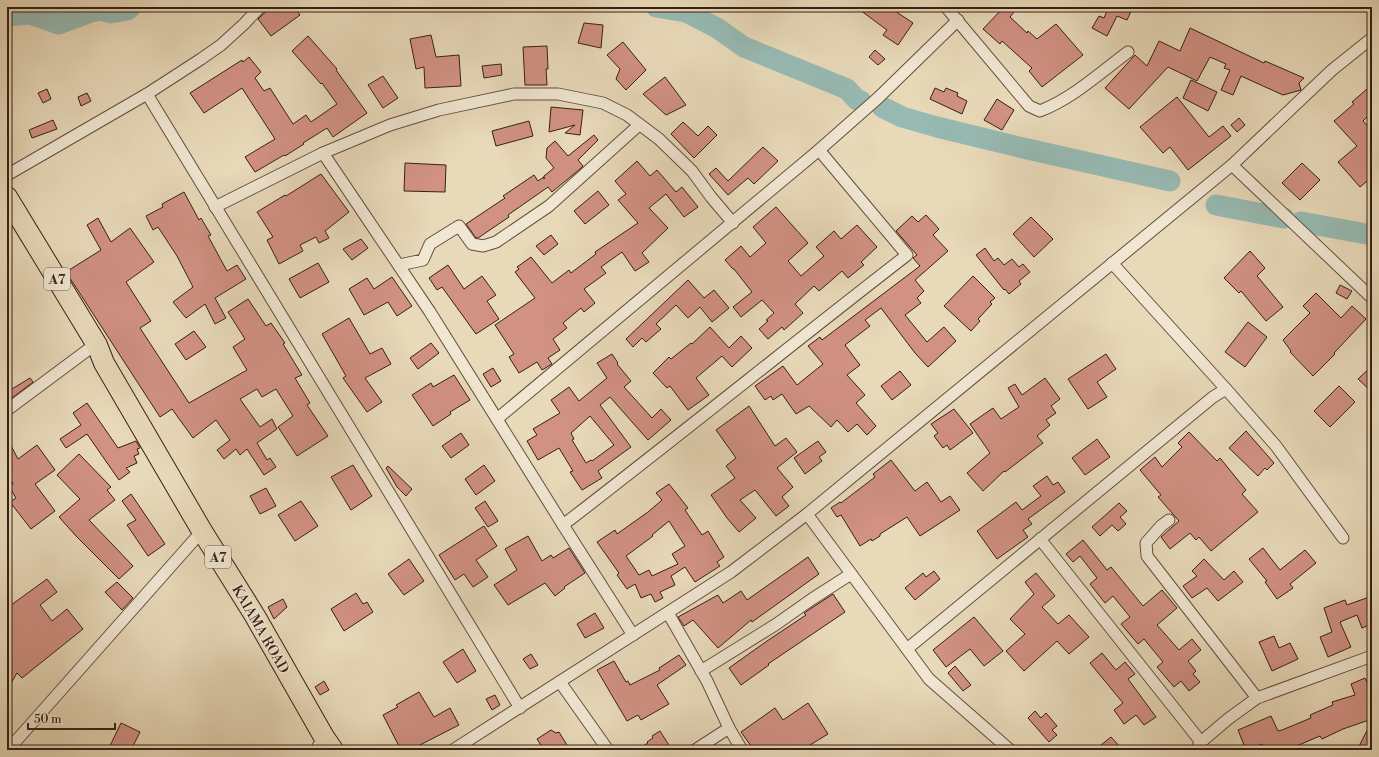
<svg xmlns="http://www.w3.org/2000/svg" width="1379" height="757" font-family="'Libre Bodoni',serif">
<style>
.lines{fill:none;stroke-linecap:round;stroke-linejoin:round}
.river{stroke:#97bab3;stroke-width:21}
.building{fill:#d19183;stroke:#361f16;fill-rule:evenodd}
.street-casing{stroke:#624e3f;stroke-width:13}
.highway-casing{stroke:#361f16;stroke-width:22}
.street{stroke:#f0e6d2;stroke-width:11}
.highway{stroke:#e8d9b9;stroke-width:20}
.labels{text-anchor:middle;stroke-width:3.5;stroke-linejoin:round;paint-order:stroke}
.shield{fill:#f0e6d2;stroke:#6e5b4e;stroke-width:1}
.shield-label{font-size:13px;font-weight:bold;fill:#361f16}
.street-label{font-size:14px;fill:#361f16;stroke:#f0e6d2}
</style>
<rect width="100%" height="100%" fill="#e8d9b9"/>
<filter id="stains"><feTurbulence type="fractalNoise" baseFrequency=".005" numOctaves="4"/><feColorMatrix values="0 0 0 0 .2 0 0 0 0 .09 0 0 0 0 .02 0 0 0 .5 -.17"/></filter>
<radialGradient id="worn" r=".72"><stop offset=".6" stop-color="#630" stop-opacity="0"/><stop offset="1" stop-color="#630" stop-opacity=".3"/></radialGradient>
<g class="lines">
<g class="river">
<polyline points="656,7 686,12 717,28 744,47 847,89 857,100 861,101"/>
<polyline points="7,16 30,14 59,24 91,12 101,10 111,13 127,10 131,7"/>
<polyline points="882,107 902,117 937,127 1023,148 1170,181"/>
<polyline points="1216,205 1284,218"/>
<polyline points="1301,222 1372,235"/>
</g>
</g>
<g class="building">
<polygon points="271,7 294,7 300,15 271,36 258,19"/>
<polygon points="856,7 889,7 913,23 898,45 883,35 887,30"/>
<polygon points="1004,7 1018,7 1010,17 1027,33 1028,31 1037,39 1056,24 1083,55 1042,87 1029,71 1032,68 1002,41 1000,44 983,29"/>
<polygon points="1099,7 1133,7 1127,20 1117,16 1107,36 1092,28 1099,16 1104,18 1107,11"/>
<polygon points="584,23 603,25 601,48 578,43"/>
<polygon points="1190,28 1264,63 1265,61 1304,78 1299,83 1301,90 1283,95 1241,76 1233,95 1221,90 1230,70 1224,68 1226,64 1210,57 1197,81 1168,67 1129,109 1105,88 1135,55 1147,66 1159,41 1180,51"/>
<polygon points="431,35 436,57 459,55 461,86 425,88 424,67 416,69 410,39"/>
<polygon points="308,36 337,69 336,70 367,113 333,137 327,128 303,143 304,144 285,156 284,155 255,172 245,157 275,139 242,88 204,113 190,93 242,60 243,62 249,57 261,72 255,78 264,91 270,88 293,124 306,115 311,122 337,104 322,83 321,84 292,51"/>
<polygon points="623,42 646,70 626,90 616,79 620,69 607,55"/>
<polygon points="547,46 548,69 546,69 547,85 525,85 523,47"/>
<polygon points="875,50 885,59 878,65 869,57"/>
<polygon points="501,64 502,75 484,78 482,66"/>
<polygon points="383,76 398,98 383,108 368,85"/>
<polygon points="665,77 686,105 666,115 643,94"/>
<polygon points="1191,80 1217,92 1208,111 1183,98"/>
<polygon points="935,88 944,92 946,88 958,93 957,96 967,101 962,114 930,99"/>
<polygon points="47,89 51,99 43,103 38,93"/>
<polygon points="1367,89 1372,95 1372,112 1363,121 1372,131 1372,177 1360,187 1338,162 1357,146 1334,121 1354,104 1352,102"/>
<polygon points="87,93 91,101 81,106 78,97"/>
<polygon points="1177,97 1209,137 1223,126 1231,136 1188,170 1170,147 1163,153 1140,127"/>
<polygon points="997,99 1014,110 1002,130 984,120"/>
<polygon points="551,107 583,110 580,135 565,133 575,125 549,132"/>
<polygon points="1239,118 1245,125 1237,132 1231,125"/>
<polygon points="53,120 57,129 32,138 29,130"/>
<polygon points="529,121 533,136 496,146 492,131"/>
<polygon points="683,122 698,136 708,126 717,135 694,158 671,134"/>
<polygon points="594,135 598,140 578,160 583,166 580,169 552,192 548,187 508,215 509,217 478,238 476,238 466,224 505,198 503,196 534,175 538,181 544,177 544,179 544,176 554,168 546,158 547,148 555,141 568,156"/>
<polygon points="763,147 778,161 754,184 748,178 728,195 709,174 716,168 728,181"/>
<polygon points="637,161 650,176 657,170 676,192 682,187 698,207 684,217 666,194 649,208 668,228 642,253 649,262 635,271 622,252 601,267 606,273 584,289 595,303 584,312 581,308 563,323 567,328 553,339 560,350 548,358 552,364 542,370 537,362 519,373 509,357 514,354 495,325 535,298 515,272 519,269 517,267 531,257 552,283 569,270 571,273 596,254 595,252 638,223 618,200 626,194 615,181"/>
<polygon points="405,163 446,165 445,192 404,191"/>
<polygon points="1302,163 1320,180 1300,200 1282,183"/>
<polygon points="321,174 349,212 325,231 329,238 319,243 316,237 300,245 303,251 279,264 267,240 273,237 257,212 285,195 286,196"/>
<polygon points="598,191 609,205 585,224 574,211"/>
<polygon points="184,192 199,220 201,218 211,235 208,236 227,271 237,265 246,279 215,298 226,318 215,324 205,304 186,318 173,302 193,287 177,256 158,227 153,230 146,216 163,207 162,204"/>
<polygon points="776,207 808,243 788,261 801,276 824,256 816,247 834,231 841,239 857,225 877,247 861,262 864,265 848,278 842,271 819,291 814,286 795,304 803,313 784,330 782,327 768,339 759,329 768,321 766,320 774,313 762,300 741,317 733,307 752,292 734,269 733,269 725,260 741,246 750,257 766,243 753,227"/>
<polygon points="926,215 939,229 933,235 948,251 915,280 924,291 917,298 921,303 905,315 927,342 944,327 956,341 928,367 915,353 881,308 865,320 870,326 845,345 860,365 847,375 865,395 856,403 876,426 867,435 857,424 848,432 837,420 831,427 809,406 796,414 782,394 773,400 771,396 765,400 755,386 783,366 797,385 823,364 808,346 820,337 822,340 920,266 913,258 917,255 896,231 912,216 918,222"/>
<polygon points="1031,217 1053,239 1034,257 1013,234"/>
<polygon points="98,218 111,242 130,228 154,262 126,282 151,321 140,328 189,403 247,370 233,347 245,339 228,312 248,299 266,326 271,323 285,343 283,344 302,375 295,378 310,403 307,405 328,436 297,456 278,427 293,416 276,389 262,397 257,389 240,399 260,427 272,419 277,429 257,443 267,460 270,458 276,467 264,475 247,449 240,455 236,449 224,459 217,450 230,440 216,420 193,438 172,409 160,417 66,272 101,250 87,225"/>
<polygon points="551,235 558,244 544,255 536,246"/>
<polygon points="361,239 368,248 352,260 343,249"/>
<polygon points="985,248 994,261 998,258 1004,265 1012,259 1019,267 1023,264 1030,272 1019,281 1021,284 1009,294 1005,289 1004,290 976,255"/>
<polygon points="1250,251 1265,268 1257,276 1283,307 1266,321 1241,291 1239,293 1224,278"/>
<polygon points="318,263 329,282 300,298 289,279"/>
<polygon points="448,265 464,289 482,276 496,295 487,301 499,319 476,334 442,287 437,290 429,278"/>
<polygon points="973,276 995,298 990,302 992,304 978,319 980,321 971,331 944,306"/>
<polygon points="392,277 412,306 397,316 388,302 364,315 349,289 367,278 374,289"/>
<polygon points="688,280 704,298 714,290 729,308 712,322 700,307 688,318 676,305 656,324 661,329 646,342 642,338 633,347 626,339"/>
<polygon points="1340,285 1352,291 1347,299 1336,293"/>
<polygon points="1316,293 1341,318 1352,306 1366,319 1334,353 1335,354 1313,376 1290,352 1291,351 1283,340 1310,313 1303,306"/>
<polygon points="349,318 370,354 382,348 391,364 365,378 382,402 367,412 343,378 346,376 322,334"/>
<polygon points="1248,322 1267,337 1245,367 1225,352"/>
<polygon points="710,327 729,348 741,336 752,348 732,367 722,356 696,378 709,395 688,410 670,386 667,388 653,373 669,357 671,359 691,343 692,344"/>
<polygon points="194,331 206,347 186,360 175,344"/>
<polygon points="431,343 439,353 418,369 410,358"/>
<path d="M612,354l6,9 -1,1 14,17 -7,6 28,31 9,-9 10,11 -23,20 -38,-43 -10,8 31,42 -33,24 4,7 -20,12 -12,-18 3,-1 -14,-23 -21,12 -11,-19 10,-6 -4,-6 27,-16 -9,-13 18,-13 10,14 28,-23 -10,-15zM590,416l24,29 -22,16 -1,-1 -5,3 -14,-23 2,-1 -3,-6z"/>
<polygon points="1106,354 1116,369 1097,382 1107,397 1088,409 1068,379"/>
<polygon points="1372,366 1372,392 1358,379"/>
<polygon points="493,368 501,381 491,387 483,374"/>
<polygon points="900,371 911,385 892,400 881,386"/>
<polygon points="454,375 470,400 450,412 451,414 433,426 412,395 431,383 433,387"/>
<polygon points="30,378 33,382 12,398 7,392"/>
<polygon points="1045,378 1060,399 1051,406 1056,413 1046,420 1050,425 1037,436 1043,443 1005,472 1004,471 983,491 967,473 990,453 970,424 993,408 1001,419 1019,407 1008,388 1015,384 1022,395"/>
<polygon points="1339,386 1355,402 1330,427 1314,411"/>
<polygon points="87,403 118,448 136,441 140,448 137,449 139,454 134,456 137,463 126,468 130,472 119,480 87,434 66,448 60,439 81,425 73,413"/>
<polygon points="749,406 775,446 786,438 797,452 777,468 793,487 782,497 789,506 776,516 755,490 740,500 756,518 739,532 727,518 711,495 735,478 726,466 736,458 716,430"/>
<polygon points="954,409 973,433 950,450 947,445 943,448 934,436 938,433 931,424"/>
<polygon points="1246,431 1274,463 1267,470 1265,468 1258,476 1229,448"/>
<polygon points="1189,432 1217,461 1220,458 1246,490 1242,494 1258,512 1211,551 1199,537 1196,540 1190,533 1170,549 1161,537 1179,521 1158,497 1161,495 1140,470 1155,457 1162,467 1182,447 1178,443"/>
<polygon points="461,433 469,445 451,458 442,446"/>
<polygon points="7,438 18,459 37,445 55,470 35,484 55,511 31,529 10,502 16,498 9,486 13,484 7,472"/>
<polygon points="1097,439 1110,457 1085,475 1072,458"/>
<polygon points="818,441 826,452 819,457 822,461 805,474 794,458"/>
<polygon points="79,454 111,487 107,490 115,500 89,520 133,566 119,579 76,536 59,517 80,499 57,475"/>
<polygon points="891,460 915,491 927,482 941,502 950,496 960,510 920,536 907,517 880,534 880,536 872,541 871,539 860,546 841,515 837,517 831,508 840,502 841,503 875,477 873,474"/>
<polygon points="353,465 372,496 351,510 331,477"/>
<polygon points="484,465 495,481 476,495 465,479"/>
<polygon points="388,466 412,489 406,496 397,487 386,468"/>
<polygon points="1047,476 1053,485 1058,482 1065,492 1028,519 1032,524 1023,530 1028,537 997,559 977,531 1016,502 1022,510 1041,496 1033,486"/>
<path d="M669,484l19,24 -3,2 17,25 6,-4 16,26 -7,5 3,4 -25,16 -10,-15 -14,9 4,9 -15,7 3,6 -8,4 -4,-8 -10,4 -6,-14 -8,5 -10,-14 2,-2 -22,-31 18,-12 2,4 31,-22 14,-12 -6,-7zM669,521l16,25 -13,8 6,10 -26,12 -3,-6 -10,5 -13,-19 27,-20 -1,-1z"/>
<polygon points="266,488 276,506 260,514 250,496"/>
<polygon points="131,494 165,544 148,556 127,525 136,520 122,501"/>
<polygon points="301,501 318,526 295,541 278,515"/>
<polygon points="485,501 498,521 488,527 475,508"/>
<polygon points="1119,503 1127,511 1120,517 1126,524 1118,531 1112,525 1100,536 1092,527"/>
<polygon points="484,526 497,546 476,560 488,577 473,587 464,574 455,580 439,555"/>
<polygon points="528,536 542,561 551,555 553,558 569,548 585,573 564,587 565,588 555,596 545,583 508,605 494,585 517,570 505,549"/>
<polygon points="1083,540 1107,570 1111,567 1143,606 1162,590 1177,608 1157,625 1179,650 1192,639 1201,650 1188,661 1196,671 1193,674 1200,682 1189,691 1181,681 1174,687 1157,667 1163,662 1144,639 1138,644 1121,624 1130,617 1113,596 1105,603 1090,584 1097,578 1080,556 1073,562 1066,554"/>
<polygon points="1263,548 1280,570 1305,550 1316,563 1290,584 1293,588 1277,599 1265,582 1267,581 1249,559"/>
<polygon points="808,557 819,574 752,622 751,620 718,648 693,620 684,626 678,617 718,595 723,603 741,591 747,600"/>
<polygon points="409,559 424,581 404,595 388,574"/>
<polygon points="1204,559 1224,580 1234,571 1243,582 1218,601 1207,588 1192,598 1183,586 1197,576 1192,571"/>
<polygon points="934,571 940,579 915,600 905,588 923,573 926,577"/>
<polygon points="1036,573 1055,596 1042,607 1058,624 1069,615 1089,637 1069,654 1057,641 1024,671 1006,651 1025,634 1010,619 1034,594 1025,582"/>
<polygon points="47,579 57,592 40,605 52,621 67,609 83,629 22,678 17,673 7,690 7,608"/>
<polygon points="117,582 133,598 122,610 105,592"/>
<polygon points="356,593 363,604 367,602 373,612 344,631 331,609"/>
<polygon points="833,594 845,612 768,664 769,665 741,685 729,668 767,641 806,615 804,613"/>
<polygon points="1372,596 1372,624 1362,628 1357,615 1340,622 1351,647 1328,657 1320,637 1332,632 1324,608 1345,600 1347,605"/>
<polygon points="283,599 287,607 274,619 268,607"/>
<polygon points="595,613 604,628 585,638 577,624"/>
<polygon points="974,617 1003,651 984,666 970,649 946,667 933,650"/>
<polygon points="1274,636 1279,648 1290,643 1298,659 1272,671 1259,642"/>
<polygon points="463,649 476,671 457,683 443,662"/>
<polygon points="1102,653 1116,670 1125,662 1135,674 1128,679 1156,717 1144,725 1136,715 1124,724 1114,710 1123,703 1090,663"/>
<polygon points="531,654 538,665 530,669 523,659"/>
<polygon points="679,655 686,665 657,685 669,704 641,720 638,715 627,721 597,670 614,661 626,682 628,681 630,685 660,670 659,668"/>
<polygon points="955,666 971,685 963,691 948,673"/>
<polygon points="1365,678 1372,694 1372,719 1343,729 1322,739 1320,736 1287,750 1265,750 1262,744 1246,750 1238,730 1271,716 1278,731 1282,730 1311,718 1310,715 1333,705 1332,702 1355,695 1351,684"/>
<polygon points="324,681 329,690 320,695 315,687"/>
<polygon points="419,692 434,717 450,708 459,725 416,747 418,750 401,750 383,715 398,707 396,705"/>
<polygon points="495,695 500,705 492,710 486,699"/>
<polygon points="808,703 828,734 802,750 754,750 741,732 775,708 783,720"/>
<polygon points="1035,711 1041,718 1046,713 1057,726 1052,730 1057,735 1049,742 1028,718"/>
<polygon points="1372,721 1372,750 1357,750"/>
<polygon points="121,723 140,732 131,750 108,750"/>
<polygon points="551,730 556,733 559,732 570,750 544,750 537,739"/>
<polygon points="660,731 672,750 636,750 648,743 647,742 653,738 652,736"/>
<polygon points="1111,737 1123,750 1095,750"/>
</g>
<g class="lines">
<g class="street-casing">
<g id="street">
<path d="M946,7l83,99 11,5c33,-13 60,-38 88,-59"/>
<path d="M147,94c124,205 249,409 373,614"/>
<polyline points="323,153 430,312 563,525 633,635"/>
<polyline points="1232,165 1372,298"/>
<polyline points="7,175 147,94 201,59 221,45 244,24 260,7"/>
<polyline points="215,207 323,153 390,125 439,110 514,94 558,94 603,103 627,115 659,139 692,171 711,197 733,223"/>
<polyline points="1112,263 1226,389"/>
<polyline points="399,265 423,260 430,244 459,226 472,244 483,246 496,242 549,206 639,125"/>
<polyline points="7,410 89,349"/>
<polyline points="497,419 819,150 878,98 958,20"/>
<polyline points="807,514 929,679 1010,750"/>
<polyline points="1169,520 1161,526 1146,543 1147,556 1257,698"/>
<path d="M563,525c116,-89 229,-181 344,-270l-88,-105"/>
<polyline points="1040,539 1201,742"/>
<polyline points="668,613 707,681 729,728 742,750"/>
<polyline points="907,649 1213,397 1226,389 1276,446 1343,538"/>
<polyline points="701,671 775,625 812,599 851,574"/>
<polyline points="560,682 608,750"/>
<polyline points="8,750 202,531"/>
<polyline points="316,750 324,737"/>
<polyline points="453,750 731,572 807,514 1232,165 1332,70 1372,38"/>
<polyline points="695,750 729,728"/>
<polyline points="1196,750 1201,742 1228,719 1257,698 1372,656"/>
</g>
</g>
<g class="highway-casing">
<polyline id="highway" points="7,197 97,345 104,363 202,531 255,616 324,737 333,750"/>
</g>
<use href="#street" class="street"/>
<use href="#highway" class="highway"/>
</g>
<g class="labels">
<g class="shield">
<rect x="44" y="268" width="26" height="22" rx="3"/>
<rect x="205" y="546" width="26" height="22" rx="3"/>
</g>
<g class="shield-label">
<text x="57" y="284">A7</text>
<text x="218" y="562">A7</text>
</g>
<g class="street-label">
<text transform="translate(261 629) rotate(60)" y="5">KAIAMA ROAD</text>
</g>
</g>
<rect width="1379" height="757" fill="none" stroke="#e8d9b9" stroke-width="24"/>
<rect x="8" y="8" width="1363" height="741" fill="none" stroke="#361f16" stroke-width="2"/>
<rect x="12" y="12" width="1355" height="733" fill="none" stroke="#361f16"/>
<path d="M28 723v6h87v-6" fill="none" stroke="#361f16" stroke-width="2"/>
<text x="34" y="723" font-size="12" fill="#361f16" stroke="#f0e6d2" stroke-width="3" paint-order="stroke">50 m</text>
<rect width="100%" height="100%" filter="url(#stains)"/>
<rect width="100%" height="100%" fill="url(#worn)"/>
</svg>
